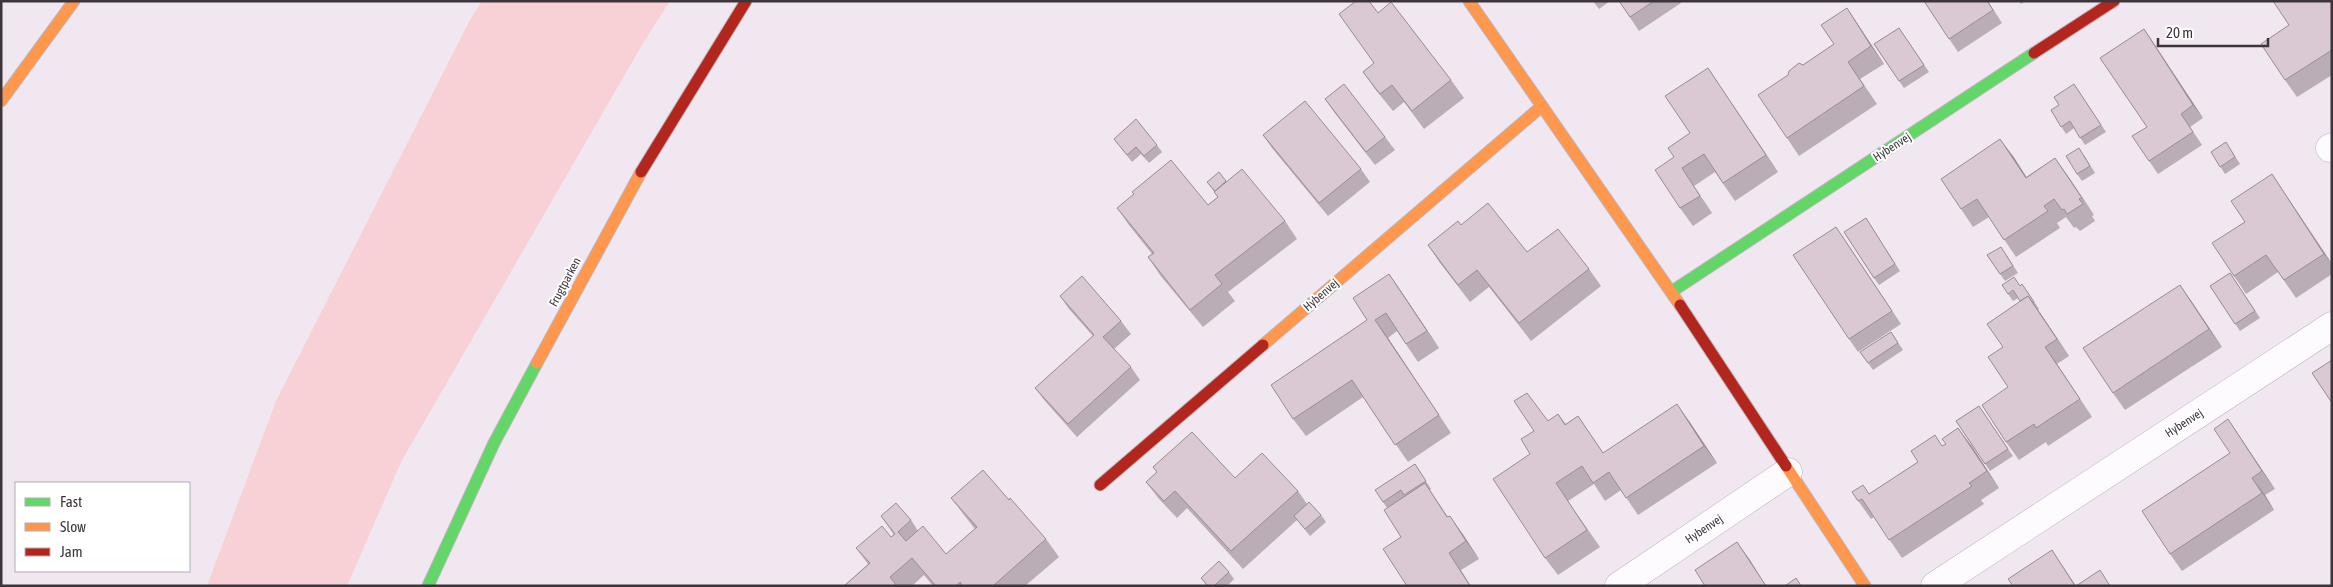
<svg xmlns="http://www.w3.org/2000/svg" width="2333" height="587" font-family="'Asap Condensed',sans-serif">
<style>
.green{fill:#f8d1d7}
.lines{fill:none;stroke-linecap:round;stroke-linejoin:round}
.street-casing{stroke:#bcb5bc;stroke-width:29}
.fast-casing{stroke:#bcb5bc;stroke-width:13}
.slow-casing{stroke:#bcb5bc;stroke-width:13}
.jam-casing{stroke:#bcb5bc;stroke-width:13}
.street{stroke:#fdfbfd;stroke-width:28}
.fast{stroke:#63d668;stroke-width:11}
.slow{stroke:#ff974d;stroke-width:11}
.jam{stroke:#b3261e;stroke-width:11}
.wall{fill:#bbadb5}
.shaded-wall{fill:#998d94}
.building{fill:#dac9d3;stroke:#998d94}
.labels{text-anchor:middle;stroke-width:4;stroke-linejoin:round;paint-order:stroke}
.street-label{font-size:12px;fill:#3c353b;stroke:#fff}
</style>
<rect width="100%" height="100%" fill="#f0e7f0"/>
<polygon class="green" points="482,1 670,1 642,45 401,462 347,586 207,586 276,401 471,18"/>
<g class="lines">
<g class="street-casing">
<g id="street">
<polyline points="2330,148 2332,147"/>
<polyline points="1619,586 1788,472"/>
<polyline points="1935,586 2332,326"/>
</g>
</g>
<g class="fast-casing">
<g id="fast">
<polyline points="1671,292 2034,53"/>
<polyline points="428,586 494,443 537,363"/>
</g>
</g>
<g class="slow-casing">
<g id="slow">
<polyline points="1469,1 1680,305"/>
<polyline points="1,101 74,1"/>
<polyline points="1263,345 1542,106"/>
<polyline points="537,363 641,172"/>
<polyline points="1786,466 1865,586"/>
</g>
</g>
<g class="jam-casing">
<g id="jam">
<polyline points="2034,53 2114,1"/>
<polyline points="641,172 746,1"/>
<polyline points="1680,305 1786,466"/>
<polyline points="1100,485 1263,345"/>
</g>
</g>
<use href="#street" class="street"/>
<use href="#fast" class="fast"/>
<use href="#slow" class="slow"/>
<use href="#jam" class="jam"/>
</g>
<g class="wall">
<polygon points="1593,1 1610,1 1599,9"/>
<polygon points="1619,1 1680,1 1681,3 1639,31"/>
<polygon points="1924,1 1988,1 2002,23 1958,52"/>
<polygon points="2019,1 2026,1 2021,4"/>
<polygon points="2332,1 2332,75 2297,97 2285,80"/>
<polygon points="1847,8 1884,64 1860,79 1877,104 1799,156 1787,138 1803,65 1834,44"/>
<polygon points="1378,13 1451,80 1464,98 1424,129 1404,102 1393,111 1375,89 1363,72 1374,63"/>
<polygon points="1899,28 1929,72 1904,88 1874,44"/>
<polygon points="2144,29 2203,118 2190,127 2202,145 2158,174 2149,161 2147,127"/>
<polygon points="1708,68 1778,172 1735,201 1715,172 1694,186 1712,213 1693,226 1680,208 1674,157 1690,133"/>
<polygon points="2074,84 2106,132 2085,145 2074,128 2066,134 2051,110 2059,105"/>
<polygon points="1325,99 1385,137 1395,150 1375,165 1334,112"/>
<polygon points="1263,135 1361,169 1370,182 1328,216 1272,148"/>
<polygon points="1114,139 1157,145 1162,152 1149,163 1141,154 1132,162"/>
<polygon points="2226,142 2240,164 2225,174 2211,152"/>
<polygon points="2084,155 2095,173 2082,181 2077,174"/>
<polygon points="2013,156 2026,177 2055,158 2094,215 2092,216 2095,221 2080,231 2076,227 2074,228 2066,217 2057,223 2060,228 2016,257 1989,217 1973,227 1961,209"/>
<polygon points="2272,174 2332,264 2332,274 2296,298 2278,272 2246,294 2234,276 2245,222"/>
<polygon points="1226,181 1285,221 1297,239 1228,292 1235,301 1203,327 1160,275 1148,257 1152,254 1129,225 1117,208 1208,205 1218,197 1207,182"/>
<polygon points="1866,218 1900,271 1879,285 1874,278"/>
<polygon points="1461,224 1527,252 1589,269 1601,286 1531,341 1489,287 1470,302 1440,263 1428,245"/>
<polygon points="1845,240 1901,324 1858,352 1849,339"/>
<polygon points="2006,254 2018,273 2005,281 1987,255"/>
<polygon points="2230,273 2260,318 2240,331 2210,286"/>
<polygon points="1389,274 1439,348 1418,362 1397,331 1388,338 1451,433 1408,462 1363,397 1306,436 1293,419 1367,320"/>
<polygon points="2180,285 2222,347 2125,410 2113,393"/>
<polygon points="2020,286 2027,291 2039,309 2038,310 2069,356 2057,364 2092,417 2048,446 2046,442 2019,460 2006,442 2008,387 2003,347 2020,301 2018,298 2013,301 2008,294"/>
<polygon points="1060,296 1121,321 1131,334 1114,349 1131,367 1140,380 1077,437 1045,401 1035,388 1093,336 1069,309"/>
<polygon points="1891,332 1903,350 1873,370 1860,352"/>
<polygon points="1979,406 2013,456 1990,471 1956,421"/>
<polygon points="1558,414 1566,424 1578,416 1603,453 1689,421 1717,463 1638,515 1621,490 1605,501 1594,484 1568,501 1600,547 1558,575 1545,558 1548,421"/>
<polygon points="2228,419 2275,489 2265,495 2274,510 2182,571 2170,554 2230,453"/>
<polygon points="1971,445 1999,488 1981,500 1984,504 1902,558 1874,517 1871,519 1852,492 1869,494 1943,446"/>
<polygon points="1415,464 1431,489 1430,490 1448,517 1462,533 1479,559 1461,570 1471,586 1407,586 1401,537 1387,508 1383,502"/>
<polygon points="1153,467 1298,491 1307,504 1321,515 1326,522 1310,536 1297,520 1243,569 1187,508 1177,518 1159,499 1146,482 1157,472"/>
<polygon points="951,498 1009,500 1046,539 1059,557 1025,586 933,586 924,575 912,586 844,586 868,564 856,548 891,537 894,535 881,516 911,520 918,531 946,554 975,529 964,515"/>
<polygon points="1229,572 1234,579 1227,586 1207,586 1201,578"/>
</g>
<g class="shaded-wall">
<polygon points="1847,8 1859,26 1884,64 1871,46"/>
<polygon points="2144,29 2153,42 2203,118 2193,105"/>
<polygon points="1708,68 1720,86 1778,172 1766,155"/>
<polygon points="2000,139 2013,156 2038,195 2026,178"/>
<polygon points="2055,158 2068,176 2094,215 2082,198"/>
<polygon points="2272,174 2332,264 2324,254"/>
<polygon points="1389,274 1401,291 1439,348 1427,331"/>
<polygon points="2180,285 2192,302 2222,347 2209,329"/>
<polygon points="2028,296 2041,314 2069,356 2057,339"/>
<polygon points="1375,320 1388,338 1451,433 1439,415"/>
<polygon points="2045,347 2057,364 2092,417 2080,399"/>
<polygon points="1677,404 1689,421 1717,463 1704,446"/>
<polygon points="2228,419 2240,437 2275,489 2262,471"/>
<polygon points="1958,428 1971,445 1999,488 1987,471"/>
<polygon points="2252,478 2265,495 2274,510 2262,493"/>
<polygon points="1450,516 1462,533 1479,559 1466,541"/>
<polygon points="1737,542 1750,560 1766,586"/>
<polygon points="2052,550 2076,586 2075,586"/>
</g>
<g class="building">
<polygon points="1356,1 1369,1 1378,13 1391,2 1451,80 1412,111 1392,85 1380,94 1363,72 1374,63 1339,14"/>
<polygon points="1619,1 1654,1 1630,17"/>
<polygon points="1924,1 1987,1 1993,10 1949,39"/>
<polygon points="2273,1 2332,1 2332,50 2285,80 2261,44 2289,25"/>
<polygon points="1847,8 1871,46 1848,62 1864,86 1787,138 1758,95 1788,75 1789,71 1799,63 1803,65 1834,44 1821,25"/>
<polygon points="1899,28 1924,65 1899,81 1874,44"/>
<polygon points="2144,29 2193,105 2181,114 2193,132 2149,161 2132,136 2147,127 2100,58"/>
<polygon points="1708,68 1766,155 1723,183 1704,154 1682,168 1700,196 1680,208 1655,170 1674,157 1668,148 1690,133 1665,96"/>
<polygon points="1344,84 1385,137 1366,152 1325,99"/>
<polygon points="2074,84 2101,125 2080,138 2070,121 2061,127 2051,110 2059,105 2054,97"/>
<polygon points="1305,101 1361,169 1319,203 1263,135"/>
<polygon points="1136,119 1157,145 1144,156 1136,147 1127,155 1114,139"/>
<polygon points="2000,139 2026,178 2055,158 2082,198 2079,199 2083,204 2067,214 2064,209 2062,210 2054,199 2044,206 2048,211 2004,240 1977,199 1961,209 1941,179"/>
<polygon points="2226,142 2235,157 2220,167 2211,152"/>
<polygon points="2079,148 2090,166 2077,174 2066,156"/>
<polygon points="1171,160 1208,205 1218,197 1214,192 1242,169 1285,221 1215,275 1222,284 1190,310 1148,257 1154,253 1117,208 1134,194 1132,192"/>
<polygon points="1219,172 1226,181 1215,191 1207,182"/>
<polygon points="2272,174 2324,254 2284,280 2266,255 2234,276 2212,243 2245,222 2231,201"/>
<polygon points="1488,203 1527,252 1558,229 1589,269 1519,323 1477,270 1458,285 1428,245 1458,221 1461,225"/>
<polygon points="1866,218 1895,264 1874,278 1844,232"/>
<polygon points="1836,227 1892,311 1849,339 1793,255"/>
<polygon points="2001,247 2013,266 2000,274 1987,255"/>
<polygon points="2230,273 2255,311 2235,324 2210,286"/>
<polygon points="1389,274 1427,331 1406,344 1386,313 1375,320 1439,415 1395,445 1352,380 1293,419 1271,385 1367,320 1353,298"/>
<polygon points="1082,276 1121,321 1103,337 1131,367 1068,424 1035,388 1094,335 1060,296"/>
<polygon points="2014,277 2020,286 2022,284 2034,302 2033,303 2028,296 2020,301 2013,290 2008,294 2002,285"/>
<polygon points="2180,285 2209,329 2113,393 2083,348"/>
<polygon points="2028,296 2057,339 2045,347 2080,399 2036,428 2034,424 2006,442 1982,405 2008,387 1988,357 2003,347 1987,324"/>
<polygon points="1891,332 1898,343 1868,363 1860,352"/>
<polygon points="2332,360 2332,403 2312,373"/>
<polygon points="1527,393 1548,421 1558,414 1565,425 1578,416 1603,453 1677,404 1704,446 1626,498 1609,472 1593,483 1582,466 1556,483 1587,530 1545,558 1493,479 1530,454 1521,439 1534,431 1514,401"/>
<polygon points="1979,406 2008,449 1985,464 1956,421"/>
<polygon points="2228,419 2262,471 2252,478 2262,493 2170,554 2142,511 2230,453 2214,429"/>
<polygon points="1958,428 1987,471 1969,483 1972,486 1889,540 1862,499 1858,501 1852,492 1863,485 1869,494 1918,462 1911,451 1935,435 1942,446 1946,444 1942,439"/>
<polygon points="1192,432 1235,478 1262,453 1298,491 1231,551 1175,491 1164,501 1146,482 1157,472 1153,467"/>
<polygon points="1415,464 1426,481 1404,495 1401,490 1383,502 1375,490"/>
<polygon points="983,470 1009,500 1010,498 1046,539 993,586 963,586 960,582 956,586 936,586 912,558 890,577 897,586 844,586 870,563 856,548 882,526 891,537 895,534 881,516 896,503 911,520 898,532 906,541 923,526 946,554 977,527 951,498"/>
<polygon points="1425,483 1447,517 1450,516 1466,541 1449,553 1470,586 1407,586 1383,549 1401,537 1384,510"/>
<polygon points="1309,502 1321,515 1305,529 1294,516"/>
<polygon points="1737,542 1766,586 1705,586 1695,570"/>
<polygon points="2052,550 2075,586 2013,586 2008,579"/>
<polygon points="1219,561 1229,572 1214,586 1208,586 1201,578"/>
<polygon points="2100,570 2110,586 2076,586"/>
<polygon points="1796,578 1801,586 1785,586"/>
</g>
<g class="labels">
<g class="street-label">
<text transform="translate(1892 147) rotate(-33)" y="4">Hybenvej</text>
<text transform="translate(565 282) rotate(-62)" y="4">Frugtparken</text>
<text transform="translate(1321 295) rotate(-41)" y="4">Hybenvej</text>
<text transform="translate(2184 423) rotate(-33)" y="4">Hybenvej</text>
<text transform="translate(1704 529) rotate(-34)" y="4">Hybenvej</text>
</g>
</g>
<rect width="2333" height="587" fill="none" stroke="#3c353b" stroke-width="5"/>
<rect x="15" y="482" width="175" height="90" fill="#ffffff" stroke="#b1aeb1"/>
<rect x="25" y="498" width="25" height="8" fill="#63d668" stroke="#b1aeb1"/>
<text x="60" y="507" font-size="15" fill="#3c353b">Fast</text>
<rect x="25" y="523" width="25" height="8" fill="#ff974d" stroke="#b1aeb1"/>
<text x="60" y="532" font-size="15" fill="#3c353b">Slow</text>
<rect x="25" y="548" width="25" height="8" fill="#b3261e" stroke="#b1aeb1"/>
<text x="60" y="557" font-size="15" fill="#3c353b">Jam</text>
<path d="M2158 38v8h110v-8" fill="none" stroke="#3c353b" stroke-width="2.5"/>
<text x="2166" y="38" font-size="15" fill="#3c353b" stroke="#ffffff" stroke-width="4" paint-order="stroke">20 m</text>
</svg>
